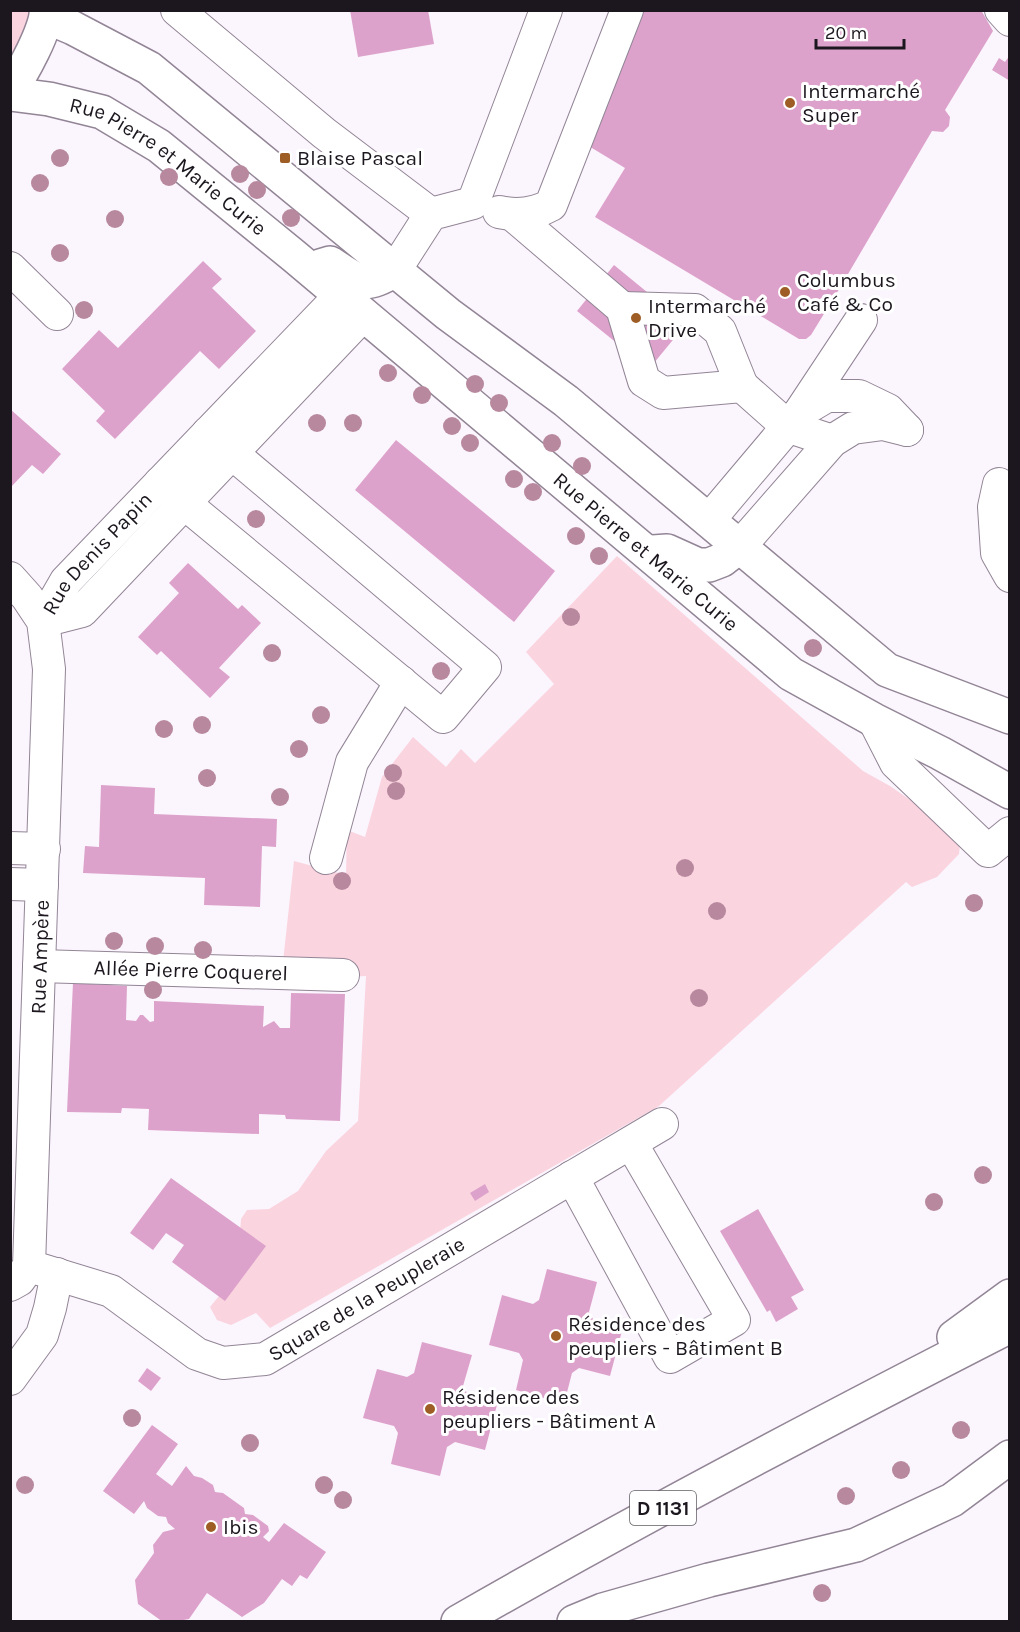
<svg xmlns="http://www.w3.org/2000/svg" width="1020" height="1632" font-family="Karla,sans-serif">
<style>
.green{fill:#fad4df}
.building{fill:#dda2cb}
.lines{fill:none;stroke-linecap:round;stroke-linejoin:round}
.minor-casing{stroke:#928596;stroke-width:34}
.major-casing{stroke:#928596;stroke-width:36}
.minor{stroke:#fff;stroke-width:32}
.major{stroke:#fff;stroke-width:33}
.tree{fill:#b8899e}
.poi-dot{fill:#9d5d25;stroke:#fff;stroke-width:2}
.labels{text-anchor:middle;stroke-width:6;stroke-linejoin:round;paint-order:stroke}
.shield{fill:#fff;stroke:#605d62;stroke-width:1.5}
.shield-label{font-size:20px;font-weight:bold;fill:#1c171e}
.poi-label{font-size:21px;fill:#1c171e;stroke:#fff;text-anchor:start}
.street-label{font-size:21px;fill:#1c171e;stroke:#fff}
</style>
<rect width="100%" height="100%" fill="#fbf5fd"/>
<g class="green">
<polygon points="11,11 29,11 30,20 11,71"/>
<polygon points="617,556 863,771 890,786 961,835 959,854 937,877 912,887 906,882 659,1106 270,1328 256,1313 231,1325 217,1320 210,1307 237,1274 241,1219 247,1210 269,1209 298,1191 326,1151 358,1121 366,976 281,980 294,861 346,875 347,830 365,837 382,777 413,737 446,767 461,749 475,763 554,684 526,652"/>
</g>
<g class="building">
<polygon points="350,10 428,10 434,44 358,57"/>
<polygon points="638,10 981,10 993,31 945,110 950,117 949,126 943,132 932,131 841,286 811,335 806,339 799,339 595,217 625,168 587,145"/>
<polygon points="1010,55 1010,81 992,70 999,58 1005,62"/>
<polygon points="203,261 222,279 212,288 256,331 219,369 200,351 115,439 96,421 105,411 62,369 99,330 118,348"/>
<polygon points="614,265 686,324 649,369 577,311"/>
<polygon points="10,409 61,454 43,474 32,465 10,488"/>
<polygon points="396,440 555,571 514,622 355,490"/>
<polygon points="188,563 238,609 242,605 261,623 219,668 230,677 210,698 161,651 157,655 138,637 179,593 169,583"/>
<polygon points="101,785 155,788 154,814 277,819 276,847 262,846 260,907 204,905 205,878 83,873 85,846 99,847"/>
<polygon points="73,983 127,986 126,1020 136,1021 140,1015 143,1015 150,1022 154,1021 154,1001 264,1006 263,1027 274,1021 280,1028 290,1028 291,993 345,994 340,1121 286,1119 285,1115 259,1114 259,1134 148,1130 149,1109 122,1108 121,1113 67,1112"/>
<polygon points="171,1178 266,1246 225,1301 172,1262 184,1245 166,1233 153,1250 130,1233"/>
<polygon points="485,1184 489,1192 475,1201 470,1193"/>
<polygon points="758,1209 804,1290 791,1297 798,1309 776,1322 770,1310 767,1312 720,1231"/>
<polygon points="547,1269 597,1282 589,1312 593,1319 623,1327 610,1376 579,1368 572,1373 564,1404 516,1390 523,1360 519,1353 489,1345 502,1295 533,1304 539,1300"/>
<polygon points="422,1342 472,1355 463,1386 467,1393 498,1401 485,1450 455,1442 447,1447 440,1476 391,1464 398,1433 394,1426 363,1418 377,1369 407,1377 414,1373"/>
<polygon points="147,1368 161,1378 151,1391 138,1381"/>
<polygon points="152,1425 178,1444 156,1474 172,1486 186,1466 194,1476 202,1478 213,1485 215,1492 223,1493 244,1508 245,1514 253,1515 268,1526 269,1531 263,1537 269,1542 284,1523 326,1552 307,1579 300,1575 292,1586 282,1579 264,1603 242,1617 207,1593 189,1619 173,1622 163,1622 138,1604 135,1580 154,1553 153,1545 163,1532 175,1529 168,1523 166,1517 158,1516 147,1508 144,1501 134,1514 103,1491"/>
</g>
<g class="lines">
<g class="minor-casing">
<g id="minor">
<polyline points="177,10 324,133 431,214"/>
<polyline points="1001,10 1010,20"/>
<path d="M499,212c19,4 36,2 52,-7l76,-195"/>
<polyline points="513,215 622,308 644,381 663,393 742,386 787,426 832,441"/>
<polyline points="10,268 57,314"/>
<polyline points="395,270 431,214 473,203 546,10"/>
<polyline points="622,308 695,310 720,331 742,386"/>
<polyline points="802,409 861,320"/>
<polyline points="160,483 443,717 485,667 208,433"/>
<polyline points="999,484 994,507 997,553 1010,576"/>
<polyline points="709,520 800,412 827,396 859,396 888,410 907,430"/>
<polyline points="740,546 832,441 853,428 883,424 907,430"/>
<polyline points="10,578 27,597 43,621 49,669 29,1266 19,1280 10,1285"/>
<polyline points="43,621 82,611 363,315"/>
<path id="s1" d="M43,621l23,-40 274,-285"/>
<polyline points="874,720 896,763 988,851 1010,833"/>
<polyline points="10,848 44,849"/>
<polyline points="326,858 352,762 401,682"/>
<polyline points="10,884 42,885"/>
<path id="s2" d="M39,966l304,9"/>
<polyline points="572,1177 670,1357 734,1320 631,1143"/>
<path id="s3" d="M29,1266l82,25 86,63 26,9 42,-4 397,-235"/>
<polyline points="10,1379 42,1335 50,1308 57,1274"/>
</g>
</g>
<g class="major-casing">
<g id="major">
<polyline points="47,17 73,28 149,68 448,314 566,401 887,670 1010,717"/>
<path d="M10,90c11,-14 38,-63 36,-80"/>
<path id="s4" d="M10,94l39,5 53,13 57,34 135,110 497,418 83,46 66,33 70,39"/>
<path d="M320,266l10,-3c30,20 33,26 65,7"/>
<polyline points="653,552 667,551 698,565 709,565 722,560 740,546"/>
<polyline points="954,1337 1010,1296"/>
<path d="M458,1622c181,-104 366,-201 552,-296"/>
<polyline points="574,1622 603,1610 709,1580 856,1545 952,1500 1010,1457"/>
</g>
</g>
<use href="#minor" class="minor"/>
<use href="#major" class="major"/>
</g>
<g class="tree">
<circle cx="60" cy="158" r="9"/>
<circle cx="240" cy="174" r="9"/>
<circle cx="169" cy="177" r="9"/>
<circle cx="40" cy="183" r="9"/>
<circle cx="257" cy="190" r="9"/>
<circle cx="291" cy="218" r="9"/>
<circle cx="115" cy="219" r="9"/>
<circle cx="60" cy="253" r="9"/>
<circle cx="84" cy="310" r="9"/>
<circle cx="388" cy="373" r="9"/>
<circle cx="475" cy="384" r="9"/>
<circle cx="422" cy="395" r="9"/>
<circle cx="499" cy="403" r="9"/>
<circle cx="317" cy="423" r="9"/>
<circle cx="353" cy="423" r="9"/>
<circle cx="452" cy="426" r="9"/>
<circle cx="470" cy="443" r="9"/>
<circle cx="552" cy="443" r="9"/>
<circle cx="582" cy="466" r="9"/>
<circle cx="514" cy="479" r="9"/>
<circle cx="533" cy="492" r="9"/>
<circle cx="256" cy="519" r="9"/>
<circle cx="576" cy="536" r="9"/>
<circle cx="599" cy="556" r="9"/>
<circle cx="571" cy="617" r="9"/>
<circle cx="813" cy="648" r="9"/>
<circle cx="272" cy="653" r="9"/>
<circle cx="441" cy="671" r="9"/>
<circle cx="321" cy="715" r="9"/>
<circle cx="202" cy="725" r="9"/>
<circle cx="164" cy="729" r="9"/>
<circle cx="299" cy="749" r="9"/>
<circle cx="393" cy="773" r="9"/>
<circle cx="207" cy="778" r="9"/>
<circle cx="396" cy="791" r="9"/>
<circle cx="280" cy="797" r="9"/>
<circle cx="685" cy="868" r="9"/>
<circle cx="342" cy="881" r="9"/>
<circle cx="974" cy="903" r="9"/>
<circle cx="717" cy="911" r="9"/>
<circle cx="114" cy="941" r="9"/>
<circle cx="155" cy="946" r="9"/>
<circle cx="203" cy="950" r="9"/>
<circle cx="153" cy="990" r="9"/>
<circle cx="699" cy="998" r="9"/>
<circle cx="983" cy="1175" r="9"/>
<circle cx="934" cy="1202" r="9"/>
<circle cx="132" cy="1418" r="9"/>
<circle cx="961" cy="1430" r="9"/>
<circle cx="250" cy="1443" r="9"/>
<circle cx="901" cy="1470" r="9"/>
<circle cx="25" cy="1485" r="9"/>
<circle cx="324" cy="1485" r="9"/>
<circle cx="846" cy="1496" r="9"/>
<circle cx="343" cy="1500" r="9"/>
<circle cx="822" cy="1593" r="9"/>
</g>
<g class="poi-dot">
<circle cx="790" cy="103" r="6"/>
<rect x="279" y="152" width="12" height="12" rx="3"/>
<circle cx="785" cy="292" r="6"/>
<circle cx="636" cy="318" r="6"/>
<circle cx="556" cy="1336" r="6"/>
<circle cx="430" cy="1409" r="6"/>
<circle cx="211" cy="1527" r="6"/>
</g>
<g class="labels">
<rect class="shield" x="630" y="1491" width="66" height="34" rx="4.5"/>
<g class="shield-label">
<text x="663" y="1515">D 1131</text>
</g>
<g class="poi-label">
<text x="802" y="98">Intermarché<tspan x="802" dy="24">Super</tspan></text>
<text x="297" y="165">Blaise Pascal</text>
<text x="797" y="287">Columbus<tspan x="797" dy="24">Café &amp; Co</tspan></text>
<text x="648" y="313">Intermarché<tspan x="648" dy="24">Drive</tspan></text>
<text x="568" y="1331">Résidence des<tspan x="568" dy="24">peupliers - Bâtiment B</tspan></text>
<text x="442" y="1404">Résidence des<tspan x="442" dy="24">peupliers - Bâtiment A</tspan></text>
<text x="223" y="1534">Ibis</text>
</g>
<g class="street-label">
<text dy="7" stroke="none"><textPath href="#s4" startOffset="178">Rue Pierre et Marie Curie</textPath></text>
<text dy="7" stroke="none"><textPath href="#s4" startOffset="794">Rue Pierre et Marie Curie</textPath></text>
<text dy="7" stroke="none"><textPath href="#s1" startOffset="87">Rue Denis Papin</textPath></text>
<text transform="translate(40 957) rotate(-88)" y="7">Rue Ampère</text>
<text dy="7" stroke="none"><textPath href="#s2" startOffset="152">Allée Pierre Coquerel</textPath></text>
<text dy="7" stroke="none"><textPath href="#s3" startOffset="380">Square de la Peupleraie</textPath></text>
</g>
</g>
<rect width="1020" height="1632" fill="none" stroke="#1c171e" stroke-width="24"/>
<path d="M816 39v9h88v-9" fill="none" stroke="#1c171e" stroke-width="3"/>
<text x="825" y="39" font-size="18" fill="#1c171e" stroke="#ffffff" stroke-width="4.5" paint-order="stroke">20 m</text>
</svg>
